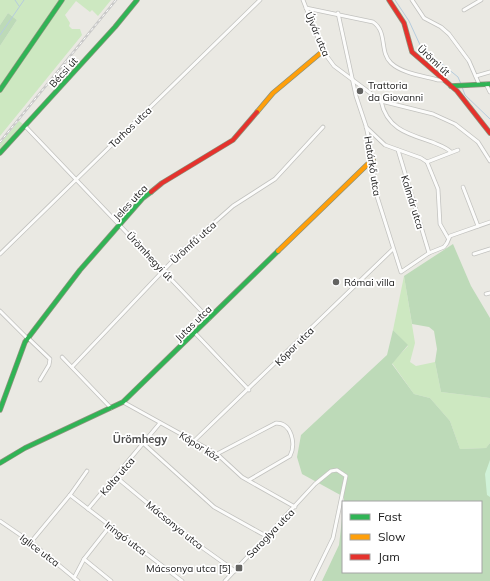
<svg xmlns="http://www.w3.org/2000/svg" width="490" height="581" font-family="Mulish,sans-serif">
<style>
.grass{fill:#cde8c1}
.forest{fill:#bddab8}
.park{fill:#d0f2d8}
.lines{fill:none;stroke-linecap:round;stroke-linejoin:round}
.stream{stroke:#b6ccdd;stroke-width:1}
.street-casing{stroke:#c2c2bf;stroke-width:4.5}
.fast-casing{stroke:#8c937c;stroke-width:5.5}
.slow-casing{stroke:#8c937c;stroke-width:5.5}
.jam-casing{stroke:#8c937c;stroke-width:5.5}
.street{stroke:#fcfcfb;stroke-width:3}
.fast{stroke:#30b455;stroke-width:4}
.slow{stroke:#ff9f0a;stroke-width:4}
.jam{stroke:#e5322d;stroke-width:4}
.rail-casing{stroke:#c9c9c8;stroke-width:2.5}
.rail{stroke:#fff;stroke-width:1;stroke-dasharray:3;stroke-linecap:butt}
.poi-dot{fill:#636361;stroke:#fff;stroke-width:1.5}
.labels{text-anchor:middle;stroke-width:3.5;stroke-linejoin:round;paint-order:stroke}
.street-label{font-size:10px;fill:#1b1b1b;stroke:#fff}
.poi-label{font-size:10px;fill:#1b1b1b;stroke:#fff;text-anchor:start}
.neighbourhood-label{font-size:11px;font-weight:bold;fill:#4e4e4e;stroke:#fff}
</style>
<rect width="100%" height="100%" fill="#eae9e3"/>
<g class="grass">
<polygon points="0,0 111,0 98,16 92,10 90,12 76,1 65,15 70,23 69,26 72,29 80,29 82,35 0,136 0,46 17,20 8,13 0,25"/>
<polygon points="19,121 23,124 0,150 0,144"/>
<polygon points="404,276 415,343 410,362 416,366 435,362 441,392 490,398 490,443 486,448 460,449 450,421 430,398 414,394 392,363 408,346 393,330"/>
</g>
<g class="forest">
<polygon points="8,13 17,20 0,46 0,25"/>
<polygon points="453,244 471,286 490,318 490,398 441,392 435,362 437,349 434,331 429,327 412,324 404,276"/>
<polygon points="393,330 408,345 392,364 414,394 430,398 450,421 460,449 486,448 490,443 490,581 322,581 339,545 343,510 343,572 481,572 481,502 344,502 344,497 302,474 297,457 301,435 387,355"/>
</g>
<polygon class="park" points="490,460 490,497 487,495 485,474"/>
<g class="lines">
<g class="stream">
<polyline points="15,0 19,6"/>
<polyline points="395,0 409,21 421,47 458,77 461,84"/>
<polyline points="0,35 24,0"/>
<polyline points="462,87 465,95 490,119"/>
</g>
<g class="street-casing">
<g id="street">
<polyline points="303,0 323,51 334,66 381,101 433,114 455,124 478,142 490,161"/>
<polyline points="412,0 424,18 441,27 449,34 469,61 479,84"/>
<path d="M306,8l67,14c15,10 6,30 18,41 12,11 33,13 47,17h5"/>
<polyline points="464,10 481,0"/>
<polyline points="338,13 356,96 366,126 373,159 375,190 401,272 429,253 444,247 447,243 450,236 490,222"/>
<polyline points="476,76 490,72"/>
<polyline points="486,84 490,92"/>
<path d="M381,101c6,28 27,33 51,41 7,3 14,5 19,10"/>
<polyline points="25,126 209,319"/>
<polyline points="366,127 385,145 421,158 427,162 438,189 440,224 448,238"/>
<polyline points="398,150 429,253"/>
<polyline points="427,162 458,150"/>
<polyline points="463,187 478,226"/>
<polyline points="0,254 260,0"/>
<polyline points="474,254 490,249"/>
<polyline points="486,294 490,293"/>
<polyline points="0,311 27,338"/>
<polyline points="194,332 249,390"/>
<polyline points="28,338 50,359 49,365 40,380"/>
<polyline points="62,357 111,408"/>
<polyline points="72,367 181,252 233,206 275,179 323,127"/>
<polyline points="123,402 217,454 242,477 295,507"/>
<polyline points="194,441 393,249"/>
<polyline points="144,444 214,507 266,536"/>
<path d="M217,454l59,-31c16,0 20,21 14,33l-41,24"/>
<polyline points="116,477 193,541 235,571"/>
<polyline points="70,495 182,581"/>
<polyline points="88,509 160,423"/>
<polyline points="0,521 32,543 78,581"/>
<polyline points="31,542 70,495 87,471"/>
<polyline points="84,559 111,581"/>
<polyline points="74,578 84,559 110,526"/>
<polyline points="225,581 315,484 331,471 337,470 346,476 333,538 312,581"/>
</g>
</g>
<g class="fast-casing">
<g id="fast">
<polyline points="451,86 490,84"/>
<polyline points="0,90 62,0"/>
<polyline points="0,153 115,27 137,0"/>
<polyline points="0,410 25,342 80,270 143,198 151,192"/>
<polyline points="0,463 25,448 123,402 278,251"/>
</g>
</g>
<g class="slow-casing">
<g id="slow">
<polyline points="257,112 273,93 323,51"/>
<polyline points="278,251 373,159"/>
</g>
</g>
<g class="jam-casing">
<g id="jam">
<polyline points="389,0 404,23 412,52 457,91 490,133"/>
<polyline points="151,192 162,183 233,140 257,112"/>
</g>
</g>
<use href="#street" class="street"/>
<use href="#fast" class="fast"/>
<use href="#slow" class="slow"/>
<use href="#jam" class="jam"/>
<g class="rail-casing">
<polyline id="rail" points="0,142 116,0"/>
</g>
<use href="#rail" class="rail"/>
</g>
<g class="poi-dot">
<circle cx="360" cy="91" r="4"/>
<circle cx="336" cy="282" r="4"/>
<rect x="235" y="564" width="8" height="8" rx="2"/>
</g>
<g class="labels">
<g class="street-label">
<text transform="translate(318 34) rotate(67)" y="4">Újvár utca</text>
<text transform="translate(434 60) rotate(43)" y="4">Ürömi út</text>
<text transform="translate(63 72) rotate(-48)" y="4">Bécsi út</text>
<text transform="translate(130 127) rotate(-44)" y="4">Tarhos utca</text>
<text transform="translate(373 166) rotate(81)" y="4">Határkő utca</text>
<text transform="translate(130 202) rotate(-47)" y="4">Jeles utca</text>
<text transform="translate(413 202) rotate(73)" y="4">Kalmár utca</text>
<text transform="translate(193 242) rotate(-42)" y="4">Ürömfű utca</text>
<text transform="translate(150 256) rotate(47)" y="4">Ürömhegyi út</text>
<text transform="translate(193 323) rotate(-44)" y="4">Jutas utca</text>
<text transform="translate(294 346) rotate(-45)" y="4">Kőpor utca</text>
<text transform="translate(200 446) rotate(32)" y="4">Kőpor köz</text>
<text transform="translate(117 476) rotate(-49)" y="4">Kolta utca</text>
<text transform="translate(175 525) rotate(39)" y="4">Mácsonya utca</text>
<text transform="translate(270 533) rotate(-46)" y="4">Saroglya utca</text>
<text transform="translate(126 538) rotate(37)" y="4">Iringó utca</text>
<text transform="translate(40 550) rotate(37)" y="4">Iglice utca</text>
</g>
<g class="poi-label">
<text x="368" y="89">Trattoria<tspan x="368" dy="12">da Giovanni</tspan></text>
<text x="344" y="286">Római villa</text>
<text x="231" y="572" text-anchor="end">Mácsonya utca [5]</text>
</g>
<g class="neighbourhood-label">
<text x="140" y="443">Ürömhegy</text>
</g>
</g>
<rect x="342" y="501" width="140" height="72" fill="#ffffff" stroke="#a4a4a4"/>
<rect x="350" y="514" width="20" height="6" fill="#30b455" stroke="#a4a4a4"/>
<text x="378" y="521" font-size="12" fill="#1b1b1b">Fast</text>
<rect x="350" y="534" width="20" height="6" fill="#ff9f0a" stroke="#a4a4a4"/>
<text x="378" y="541" font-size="12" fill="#1b1b1b">Slow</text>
<rect x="350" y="554" width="20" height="6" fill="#e5322d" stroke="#a4a4a4"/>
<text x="378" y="561" font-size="12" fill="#1b1b1b">Jam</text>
</svg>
